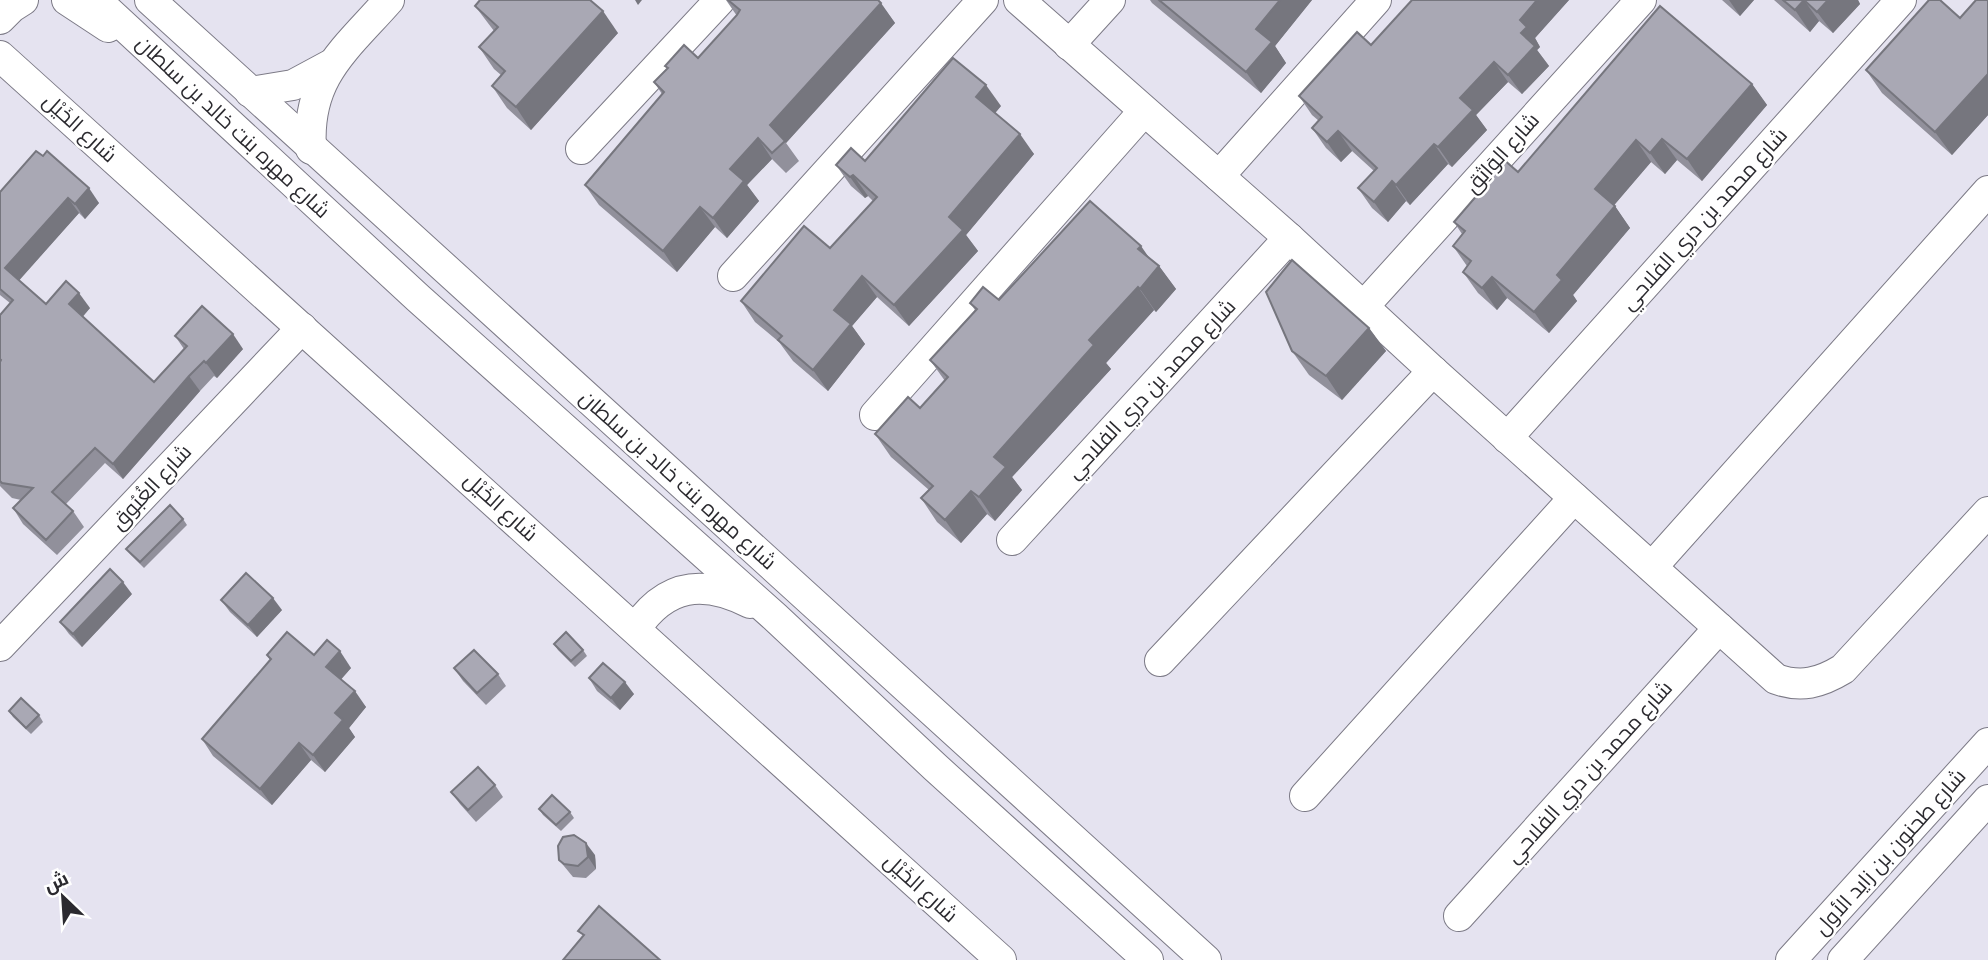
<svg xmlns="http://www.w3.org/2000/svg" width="1988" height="960" font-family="'Public Sans',Cairo,sans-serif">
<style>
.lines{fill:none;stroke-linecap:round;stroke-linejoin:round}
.minor-casing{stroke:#7c7a86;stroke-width:32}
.minor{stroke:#fff;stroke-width:30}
.wall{fill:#91909b}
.shaded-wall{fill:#76767e}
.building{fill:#a9a8b4;stroke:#76767e;stroke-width:2}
.labels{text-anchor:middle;stroke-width:5;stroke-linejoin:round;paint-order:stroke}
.street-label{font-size:21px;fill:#2b2a2f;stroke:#fff}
</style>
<rect width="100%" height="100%" fill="#e5e3f0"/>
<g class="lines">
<g class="minor-casing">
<g id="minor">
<polyline points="67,0 108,27"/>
<polyline points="96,0 418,298 775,617 935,767 1148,960"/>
<polyline points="150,0 1206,960"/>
<path d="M1019,0l270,238 144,133 343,308c25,9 44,4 67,-10l145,-157"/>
<polyline points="0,19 12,7 23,0"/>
<polyline points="1069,45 1110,0"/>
<polyline points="0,56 1001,960"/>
<polyline points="250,92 293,85 332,64"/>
<path d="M311,149c-5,-72 35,-100 78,-149"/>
<polyline points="581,149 720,0"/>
<polyline points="1219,176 1376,0"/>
<polyline points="733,276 983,0"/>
<polyline points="1363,307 1641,0"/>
<polyline points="875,415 1144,111"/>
<polyline points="1507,438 1901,0"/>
<polyline points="1012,540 1289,238"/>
<polyline points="1652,567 1988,191"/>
<path d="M636,628c30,-44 67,-49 114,-25"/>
<polyline points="0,646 302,328"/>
<polyline points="1160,661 1433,371"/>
<polyline points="1305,796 1574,498"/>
<polyline points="1459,916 1719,628"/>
<polyline points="1791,960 1988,743"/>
<polyline points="1843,960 1988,800"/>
</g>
</g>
<use href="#minor" class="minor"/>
</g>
<g class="wall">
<polygon points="726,0 878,0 895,23 786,143 799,161 786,173 772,159 747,185 759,201 727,238 715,227 677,272 599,205 585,185 662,94 654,82 667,68 665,66 698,58 737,16"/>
<polygon points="1150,0 1312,0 1275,46 1286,63 1261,93 1152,3"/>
<polygon points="1412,0 1569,0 1535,38 1540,47 1537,50 1549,66 1522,94 1508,82 1476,115 1487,130 1452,167 1448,164 1410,205 1406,201 1388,222 1372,208 1358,188 1374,171 1352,151 1341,162 1326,148 1312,128 1319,121 1312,115 1299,96 1371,45"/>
<polygon points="1722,0 1754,0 1740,16"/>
<polygon points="1774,0 1858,0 1860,4 1833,33 1819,21 1810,32"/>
<polygon points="1988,0 1988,115 1952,155 1882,93 1866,70 1960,18"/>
<polygon points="475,6 618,33 531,130 507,108 492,86 501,75 494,69 479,47 494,31"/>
<polygon points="1752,84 1767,105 1702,181 1677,160 1665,174 1651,162 1614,205 1630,228 1573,295 1577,301 1549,333 1507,298 1497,310 1478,293 1463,272 1467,266 1453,246 1462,234 1454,222 1484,186 1482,184 1518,172"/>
<polygon points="1001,106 995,113 1034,154 966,235 978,251 909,326 877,297 852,326 865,344 828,391 793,361 779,342 755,322 741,301 830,248 873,201 868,196 865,198 851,186 836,165 865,161"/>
<polygon points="36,151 99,203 85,219 79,213 19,280 46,304 90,308 82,317 154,382 184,349 175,336 243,349 217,378 214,376 200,391 123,479 105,463 66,504 73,511 84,527 57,555 23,524 13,508 21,500 12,498 0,486 0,315 10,303 0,295 0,192"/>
<polygon points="1148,257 1159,266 1176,289 1156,312 1154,310 1106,363 1111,369 1012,477 1022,490 995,521 987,514 961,543 937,522 921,498 929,490 891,457 875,434 920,408 945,381 930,360 975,310 970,303 999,300"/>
<polygon points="1369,328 1386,351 1342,400 1309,375 1292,351"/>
<polygon points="183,519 187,525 144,568 131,555 126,549"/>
<polygon points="132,594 82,647 69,634 60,622"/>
<polygon points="221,600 282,610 257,637 230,612"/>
<polygon points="554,644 583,650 587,656 575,667 558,650"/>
<polygon points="267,655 314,655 351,668 341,679 366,707 349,728 355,737 325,772 311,760 272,805 213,756 202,739 270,660"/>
<polygon points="454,668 498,674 506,686 486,705 463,681"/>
<polygon points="589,678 634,694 620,710 597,691"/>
<polygon points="9,711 39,715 43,722 31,734 13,717"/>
<polygon points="495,785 503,797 476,822 460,804 451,792"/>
<polygon points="539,809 570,812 574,818 561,831 543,815"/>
<polygon points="595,855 596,869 586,878 573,877 559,860"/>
</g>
<g class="shaded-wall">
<polygon points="635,0 642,0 638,5"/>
<polygon points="1280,0 1312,0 1275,46 1286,63 1261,93 1246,72 1256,29"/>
<polygon points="1537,0 1569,0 1535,38 1540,47 1537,50 1549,66 1522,94 1508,75 1521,33 1520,20"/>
<polygon points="1729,0 1754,0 1740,16"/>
<polygon points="1804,0 1819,21 1810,32 1795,10"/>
<polygon points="1828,0 1858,0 1860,4 1833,33 1817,12"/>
<polygon points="881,3 895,23 786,143 770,125"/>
<polygon points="603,11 618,33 531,130 516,107"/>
<polygon points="1494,62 1508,82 1476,115 1487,130 1452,167 1438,147 1460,98"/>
<polygon points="1988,74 1988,115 1952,155 1935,132"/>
<polygon points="1752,84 1767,105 1702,181 1687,159"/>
<polygon points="986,85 1001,106 991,118 976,97"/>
<polygon points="1338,131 1352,151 1341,162 1327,142"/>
<polygon points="1020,134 1034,154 966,235 978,251 909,326 894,305 949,217"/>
<polygon points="758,138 772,159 747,185 759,201 727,238 713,218 730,169"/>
<polygon points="1662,139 1677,160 1665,174 1650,153"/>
<polygon points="1636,140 1651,162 1610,210 1595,189"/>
<polygon points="1434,144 1448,164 1410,205 1396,185"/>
<polygon points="853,175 868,196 865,198 850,177"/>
<polygon points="1392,181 1406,201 1388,222 1374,202"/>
<polygon points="89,188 99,203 85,219 75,204"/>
<polygon points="68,198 79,213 16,284 5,268"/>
<polygon points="1615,206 1630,228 1573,295 1577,301 1549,333 1534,312 1557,275"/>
<polygon points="700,207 715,227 677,272 663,251"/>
<polygon points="1141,246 1157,269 1159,266 1176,289 1156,312 1140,289 1138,249"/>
<polygon points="862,276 877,297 852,326 865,344 828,391 813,370 834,310"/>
<polygon points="1492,277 1507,298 1497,310 1482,288"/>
<polygon points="1138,287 1154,310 1106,363 1111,369 1012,477 1022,490 995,521 979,497 994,457 1089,340"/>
<polygon points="79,293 90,308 80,320 69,304"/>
<polygon points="1369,328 1386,351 1342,400 1326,376"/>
<polygon points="233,334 243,349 217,378 206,363"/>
<polygon points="189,376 200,391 123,479 113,464"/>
<polygon points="971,491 987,514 961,543 945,520"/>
<polygon points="123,582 132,594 82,647 73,634"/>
<polygon points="273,598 282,610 257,637 248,625"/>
<polygon points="340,651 351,668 338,683 326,667"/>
<polygon points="625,682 634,694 620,710 611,698"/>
<polygon points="355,691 366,707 349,728 355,737 325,772 313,755 335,713"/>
<polygon points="299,743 311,760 272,805 260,789"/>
<polygon points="586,843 595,855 596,869 588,857"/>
</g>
<g class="building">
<polygon points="480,0 590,0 603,11 516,107 492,86 505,71 479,47 498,27 475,6"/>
<polygon points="728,0 878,0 881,3 770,125 785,141 772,153 758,138 730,169 744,181 713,218 700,207 663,251 585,185 664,92 654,82 668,68 665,66 684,45 698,58 737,15 740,10"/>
<polygon points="1159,0 1280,0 1256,29 1272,42 1246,72"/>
<polygon points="1412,0 1537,0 1520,20 1527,27 1521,33 1535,46 1508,75 1494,62 1460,98 1473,110 1438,147 1434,144 1396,185 1392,181 1374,202 1358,188 1377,168 1338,131 1327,142 1312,128 1322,117 1299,96 1357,32 1371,45"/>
<polygon points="1783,0 1804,0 1795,10"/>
<polygon points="1804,0 1828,0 1817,12"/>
<polygon points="1929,0 1940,0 1960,18 1976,0 1988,0 1988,74 1935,132 1866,70"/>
<polygon points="1660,6 1752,84 1687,159 1662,139 1650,153 1636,140 1595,189 1615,206 1557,275 1562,280 1534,312 1492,277 1482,288 1463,272 1471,261 1453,246 1465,231 1454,222 1485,186 1482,184 1503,159 1518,172"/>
<polygon points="953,58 986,85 976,97 1020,134 949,217 963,230 894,305 862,276 834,310 851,324 813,370 778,340 782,336 741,301 804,226 830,248 877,197 853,175 850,177 836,165 851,148 865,161"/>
<polygon points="36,151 43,156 47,151 89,188 75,204 68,198 5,268 46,304 66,281 79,293 69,304 154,382 187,346 175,336 202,306 233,334 206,363 204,361 189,376 113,464 95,448 52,492 73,511 46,540 13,508 33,488 2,483 0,481 0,362 1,360 0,359 0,315 13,300 0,289 0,192"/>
<polygon points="1090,201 1141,246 1138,249 1159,266 1140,289 1138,287 1089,340 1094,345 994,457 1006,467 979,497 971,491 945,520 921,498 933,486 875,434 908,397 920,408 948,377 930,360 977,309 970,303 983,287 999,300"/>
<polygon points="1292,260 1369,328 1326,376 1292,351 1266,292"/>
<polygon points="170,505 183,519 140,562 126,549"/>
<polygon points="110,569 123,582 73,634 60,622"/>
<polygon points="246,573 273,598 248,625 221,600"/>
<polygon points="287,632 314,655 327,640 340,651 326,667 355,691 335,713 343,720 313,755 299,743 260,789 202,739 271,659 267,655"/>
<polygon points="566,632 583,650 571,661 554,644"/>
<polygon points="474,650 498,674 477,693 454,668"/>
<polygon points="603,663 625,682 611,698 589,678"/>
<polygon points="21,698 39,715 26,728 9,711"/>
<polygon points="478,767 495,785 468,810 451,792"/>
<polygon points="552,795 570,812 556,825 539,809"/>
<polygon points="574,835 586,843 588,857 578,866 564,864 559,860 558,846 563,837"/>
<polygon points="599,906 660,960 563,960 584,935 578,931"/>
</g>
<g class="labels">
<g class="street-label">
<text transform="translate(233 127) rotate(43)" y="7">شارع مهره بنت خالد بن سلطان</text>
<text transform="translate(80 128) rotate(42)" y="7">شارع الخَيْل</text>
<text transform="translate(1502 153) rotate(-48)" y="7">شارع الوَاثِق</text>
<text transform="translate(1704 219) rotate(-48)" y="7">شارع محمد بن دري الفلاحي</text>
<text transform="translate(1151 389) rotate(-47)" y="7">شارع محمد بن دري الفلاحي</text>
<text transform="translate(678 480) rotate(42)" y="7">شارع مهره بنت خالد بن سلطان</text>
<text transform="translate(151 487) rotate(-47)" y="7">شارع الغُبُوق</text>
<text transform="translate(501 507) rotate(42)" y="7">شارع الخَيْل</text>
<text transform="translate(1589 772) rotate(-48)" y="7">شارع محمد بن دري الفلاحي</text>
<text transform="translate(1890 852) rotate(-48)" y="7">شارع طحنون بن زايد الأول</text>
<text transform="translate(921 888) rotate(42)" y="7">شارع الخَيْل</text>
</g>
</g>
<g transform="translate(63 897) rotate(335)" stroke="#ffffff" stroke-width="5" paint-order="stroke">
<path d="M0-5L12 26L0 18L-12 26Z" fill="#2b2a2f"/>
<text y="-10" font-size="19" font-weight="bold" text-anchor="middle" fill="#2b2a2f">ش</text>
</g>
</svg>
